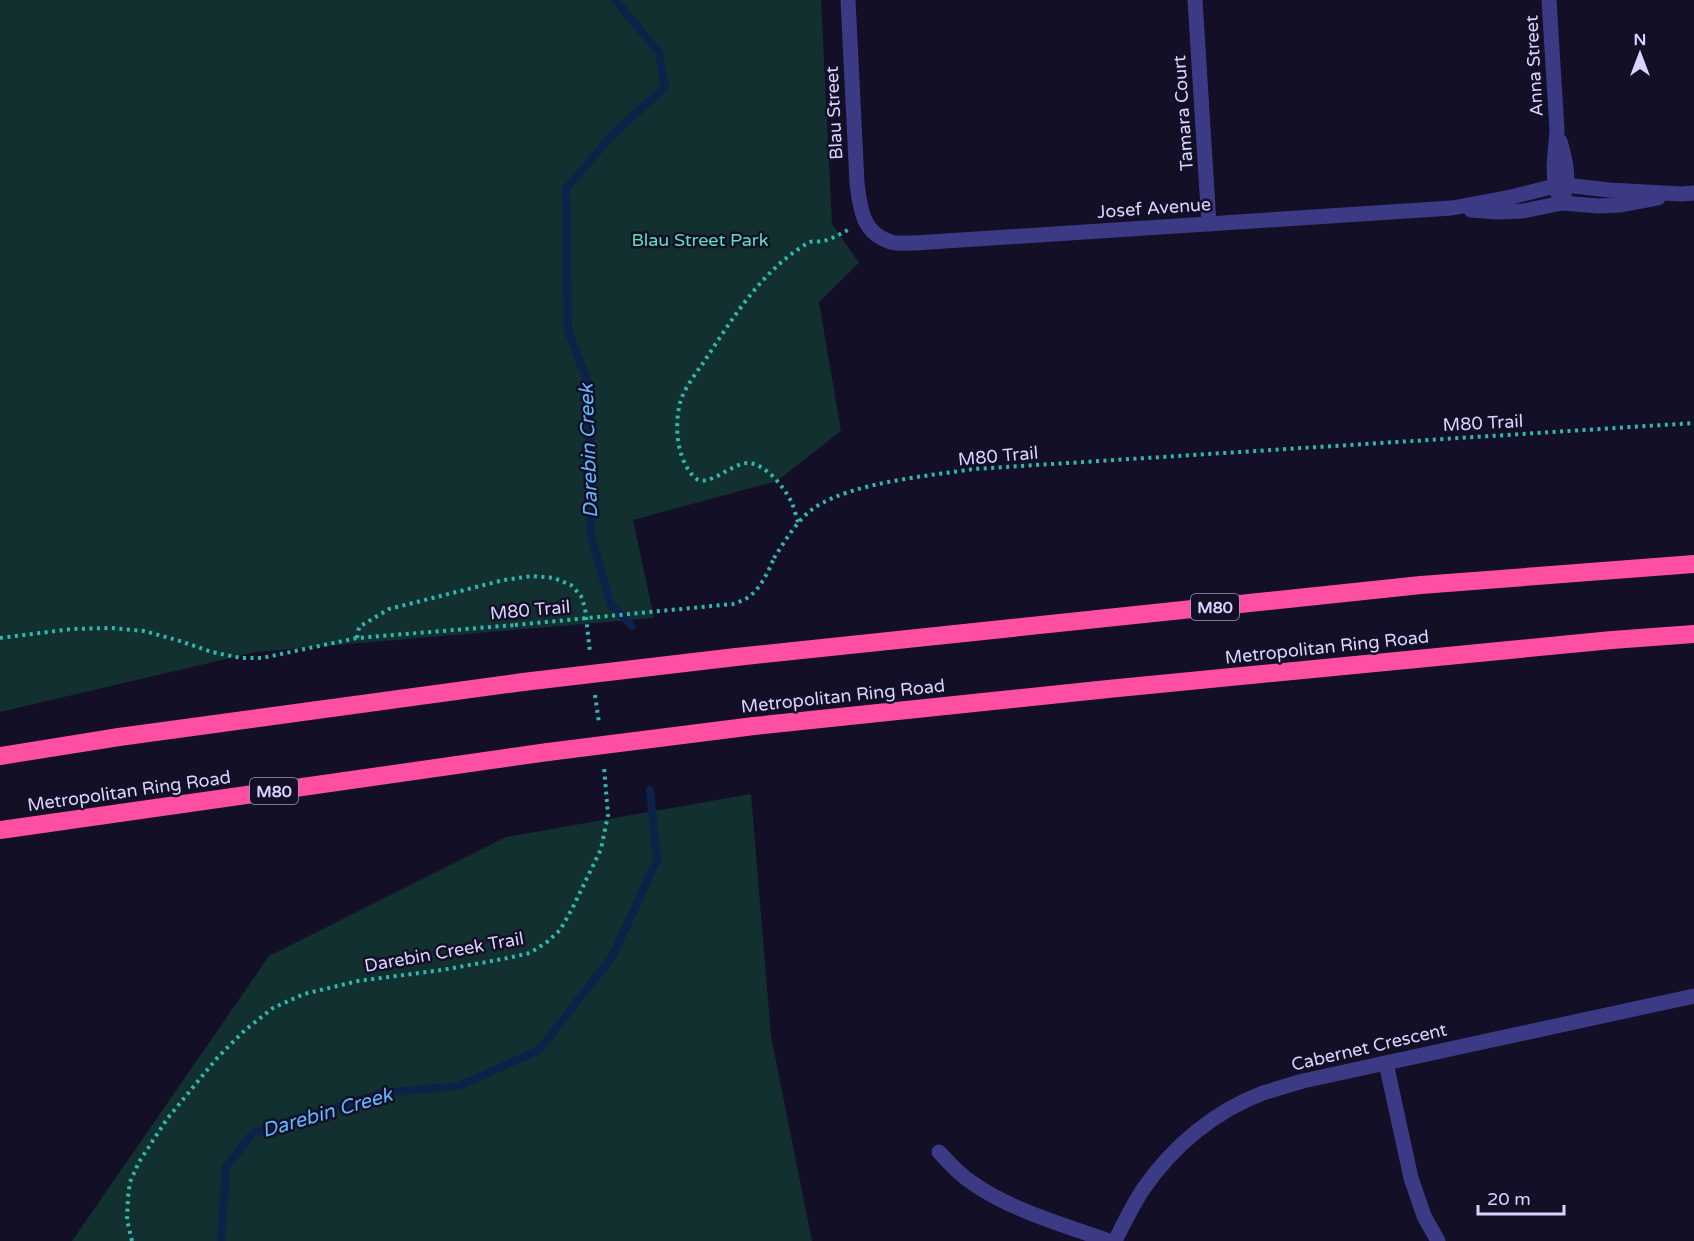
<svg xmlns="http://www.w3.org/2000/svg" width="1694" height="1241" font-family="'Varela Round',sans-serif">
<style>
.green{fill:#12302f}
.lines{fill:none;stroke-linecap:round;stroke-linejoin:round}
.stream{stroke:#0c2248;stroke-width:8}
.path{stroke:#2fb8b0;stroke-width:4;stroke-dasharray:3 4.5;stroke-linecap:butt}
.minor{stroke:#3d3a85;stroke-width:15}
.motorway{stroke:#ff4fa3;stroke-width:18}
.path-bridge{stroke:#2fb8b0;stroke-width:4;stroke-dasharray:3 4.5;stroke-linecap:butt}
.motorway-bridge{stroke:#ff4fa3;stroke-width:18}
.labels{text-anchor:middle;stroke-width:5;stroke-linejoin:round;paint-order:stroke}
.shield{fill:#130f26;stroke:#9e99be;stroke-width:1.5}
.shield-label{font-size:16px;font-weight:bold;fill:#d9d4ff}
.street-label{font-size:18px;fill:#d9d4ff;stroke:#130f26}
.park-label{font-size:18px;fill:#5fe0c0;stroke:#130f26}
.water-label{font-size:20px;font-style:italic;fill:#62b6ff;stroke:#130f26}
</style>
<rect width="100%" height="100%" fill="#130f26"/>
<g class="green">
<polygon points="0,0 821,0 832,224 859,263 819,302 841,431 777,481 633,520 654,618 256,652 0,712"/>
<polygon points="751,794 771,1036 812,1241 72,1241 269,956 506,837"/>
</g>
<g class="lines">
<g class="stream">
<polyline points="615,0 659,52 665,87 611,136 566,189 568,330 589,386 591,536 611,605 632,626"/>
<polyline points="221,1241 226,1167 253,1133 382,1093 459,1086 539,1050 612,957 657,860 650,790"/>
</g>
<g class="path">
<path d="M798,522c-2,-6 -4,-15 -7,-21 -8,-15 -25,-37 -43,-38 -17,0 -41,27 -54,14 -17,-18 -20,-50 -14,-74 4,-15 16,-29 25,-43 26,-39 51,-80 89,-108 5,-3 11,-8 16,-10 4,-1 9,0 13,-1 9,-2 17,-7 25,-11"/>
<path d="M774,558c11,-17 23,-38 40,-50 39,-26 114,-32 160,-39l720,-46"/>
<polyline points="0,638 72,629 111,628 144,631 177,640 212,652 241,658 262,658 357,638 515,625"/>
<polyline points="357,638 359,627 389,609 504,580 532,576 554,578 571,585 581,596 585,608 590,652"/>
<polyline points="595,695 599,723"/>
<polyline points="132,1241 127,1220 128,1197 130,1182 139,1162 167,1119 217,1058 245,1030 273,1008 304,994 358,981 442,970 503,959 530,953 547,942 560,930 572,909 601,849 608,815 604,767"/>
</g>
<g class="minor">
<path d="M848,0l9,183c3,25 5,50 34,59 7,2 17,1 24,1l537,-35 59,-11 44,-11h19l35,4 73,4 12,-1"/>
<polyline points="1195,0 1209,224"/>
<polyline points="1549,0 1557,130 1554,166 1555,186 1558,194"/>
<path d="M1560,141c5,18 10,35 4,53"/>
<polyline points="1471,210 1497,212 1523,211 1562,203 1598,206 1621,205 1658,198"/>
<polyline points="1386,1063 1411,1178 1424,1216 1438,1241"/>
<path d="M939,1152c12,13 23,25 38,34 37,25 90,40 132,55"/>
<path d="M1115,1241c9,-18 18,-37 29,-53 29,-42 71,-77 119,-95 13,-4 26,-8 40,-12l391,-85"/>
</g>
<g class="motorway">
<polyline points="736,657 1421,585 1694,564"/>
<polyline points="754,726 1108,689 1612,640 1694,634"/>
<polyline points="0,756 119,737 523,682"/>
<polyline points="0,830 548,752"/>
</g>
<path class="path-bridge" d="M515,625l218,-21c4,-2 10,-3 14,-6 13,-8 21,-26 27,-40"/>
<g class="motorway-bridge">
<polyline points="523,682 736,657"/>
<polyline points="548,752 754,726"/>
</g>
</g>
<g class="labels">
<g class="shield">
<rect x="1191" y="594" width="48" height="26" rx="4.5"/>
<rect x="250" y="778" width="48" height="26" rx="4.5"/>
</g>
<g class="shield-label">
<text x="1215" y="613">M80</text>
<text x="274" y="797">M80</text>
</g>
<g class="street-label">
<text transform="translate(1534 66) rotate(-93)" y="6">Anna Street</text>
<text transform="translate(834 113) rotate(-93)" y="6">Blau Street</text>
<text transform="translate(1183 113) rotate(-94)" y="6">Tamara Court</text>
<text transform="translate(1154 208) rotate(-4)" y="6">Josef Avenue</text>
<text transform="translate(1483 423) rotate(-3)" y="6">M80 Trail</text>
<text transform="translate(998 456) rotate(-5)" y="6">M80 Trail</text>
<text transform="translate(530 610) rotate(-5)" y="6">M80 Trail</text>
<text transform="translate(1327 647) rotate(-6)" y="6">Metropolitan Ring Road</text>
<text transform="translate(843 696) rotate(-6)" y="6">Metropolitan Ring Road</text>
<text transform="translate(129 791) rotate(-8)" y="6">Metropolitan Ring Road</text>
<text transform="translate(444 952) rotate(-10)" y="6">Darebin Creek Trail</text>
<text transform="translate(1369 1047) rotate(-13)" y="6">Cabernet Crescent</text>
</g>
<g class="park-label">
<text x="700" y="246">Blau Street Park</text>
</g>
<g class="water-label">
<text transform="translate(588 451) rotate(-92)" y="7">Darebin Creek</text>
<text transform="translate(327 1112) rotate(-16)" y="7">Darebin Creek</text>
</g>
</g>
<g transform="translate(1640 54)" stroke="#130f26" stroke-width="4.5" paint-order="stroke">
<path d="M0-4.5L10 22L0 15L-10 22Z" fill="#d9d4ff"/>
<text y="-9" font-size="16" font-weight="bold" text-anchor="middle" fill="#d9d4ff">N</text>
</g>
<path d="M1478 1205v9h86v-9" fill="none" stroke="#d9d4ff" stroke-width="3"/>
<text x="1487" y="1205" font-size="18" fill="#d9d4ff" stroke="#130f26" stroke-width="4.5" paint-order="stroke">20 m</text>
</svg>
